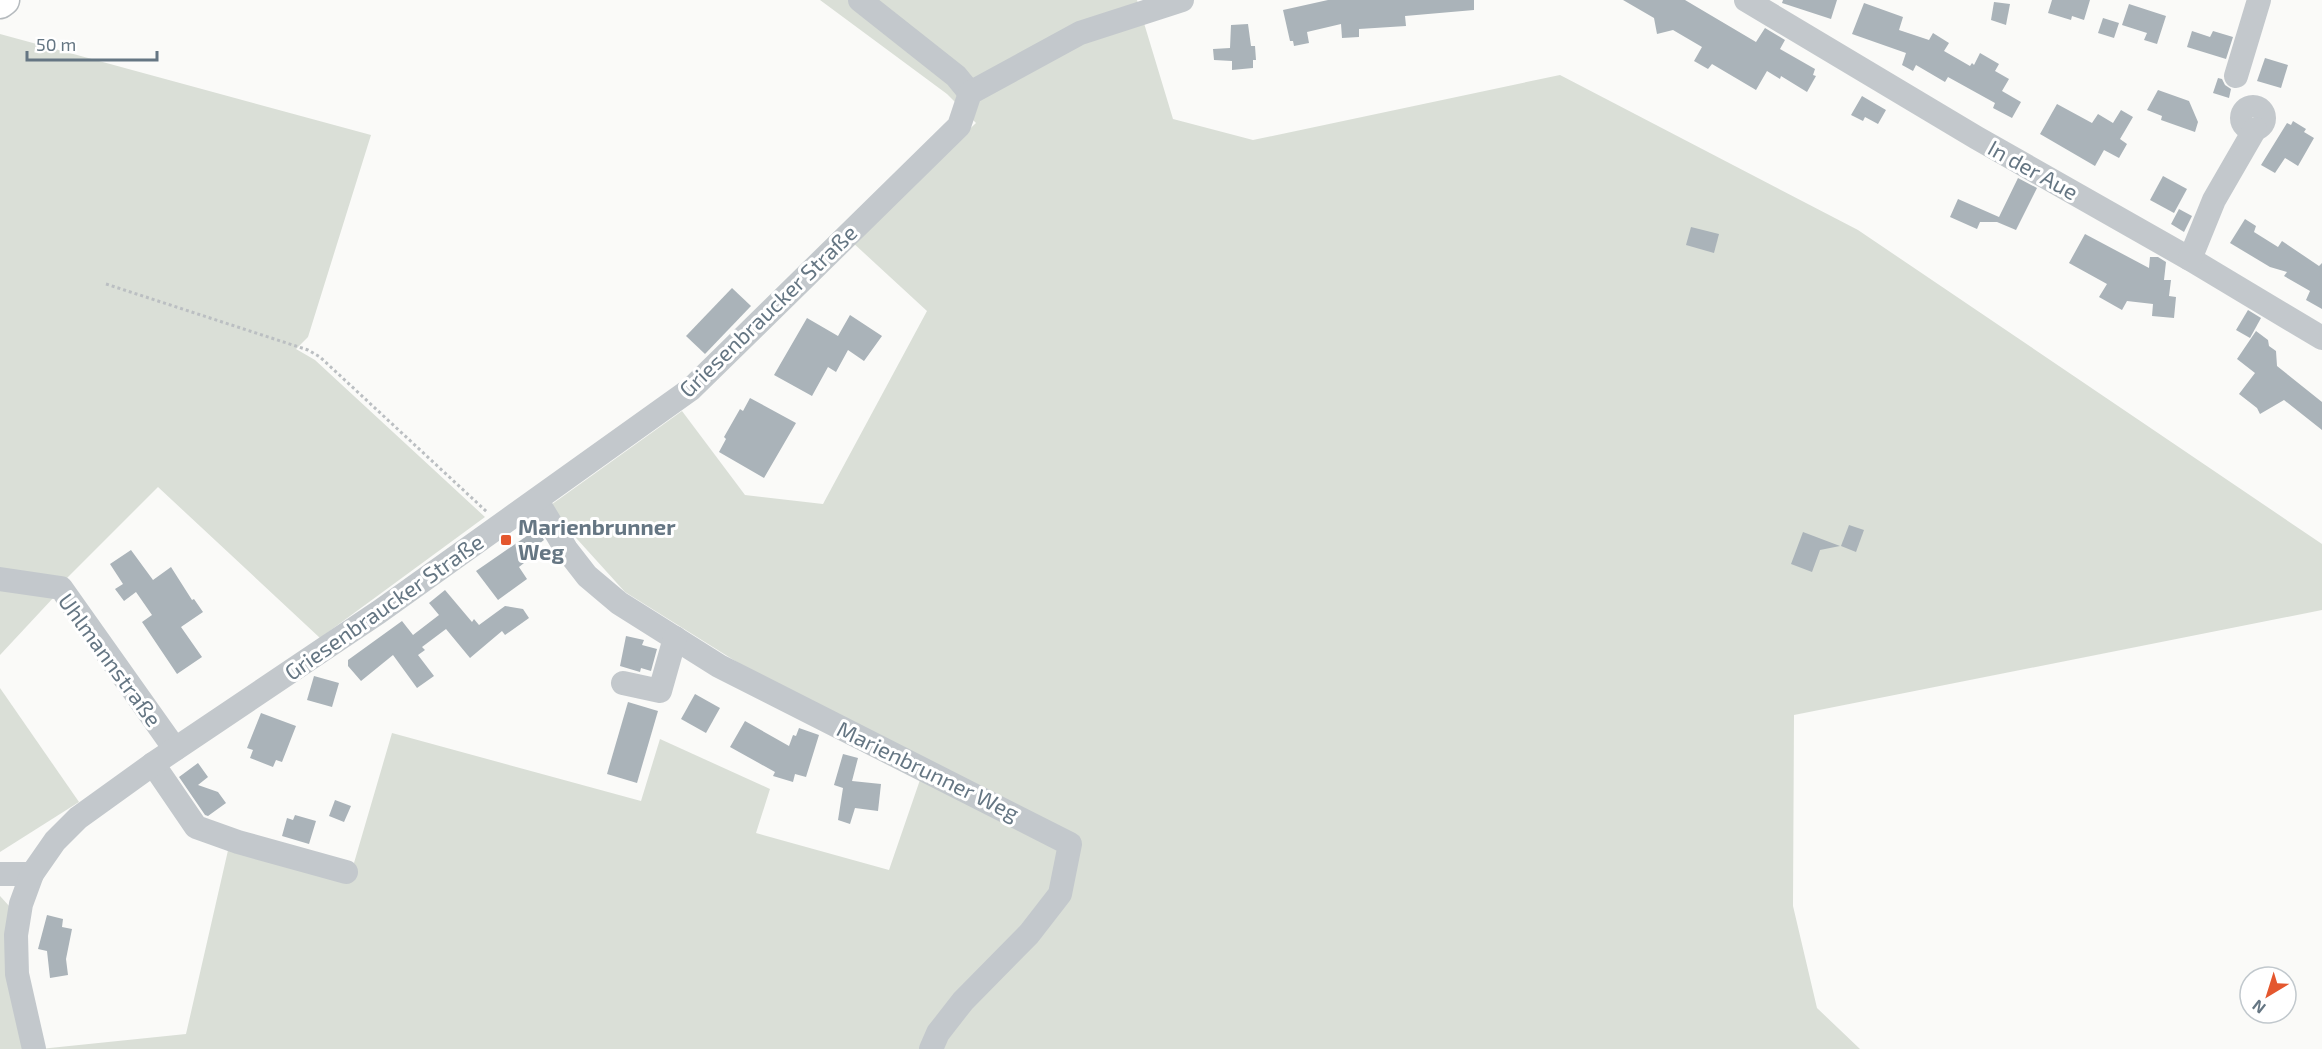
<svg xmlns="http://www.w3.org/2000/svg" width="2322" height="1049" font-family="'Exo 2',sans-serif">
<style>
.green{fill:#dadfd7}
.building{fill:#aab3b9}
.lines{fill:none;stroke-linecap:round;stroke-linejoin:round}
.major-casing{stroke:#b5babe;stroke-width:33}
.path{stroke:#bbbfc2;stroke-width:3;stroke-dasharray:3 3;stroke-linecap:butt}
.minor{stroke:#c3c8cc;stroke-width:24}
.major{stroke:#fff;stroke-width:30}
.poi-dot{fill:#e4572e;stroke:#fff;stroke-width:2}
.labels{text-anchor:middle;stroke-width:6;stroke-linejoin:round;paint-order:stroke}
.street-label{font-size:22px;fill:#657683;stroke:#fff}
.poi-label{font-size:22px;font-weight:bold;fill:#657683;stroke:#fff;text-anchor:start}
</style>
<rect width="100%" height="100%" fill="#fafaf8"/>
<g class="green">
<polygon points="820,0 1137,0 1173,119 1253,140 1560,75 1858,230 2322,544 2322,610 1794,715 1793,906 1817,1008 1860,1049 40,1049 186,1034 229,846 349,880 392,733 641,801 660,739 770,789 756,833 889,870 921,777 625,592 548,507 682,411 745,495 823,504 927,311 851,241 976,123 947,94"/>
<polygon points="0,34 371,135 308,337 296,349 315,360 485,517 320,638 158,487 66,579 0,571"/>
<polygon points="0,590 54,597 0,655"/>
<polygon points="0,688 79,802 0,852"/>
<polygon points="0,896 10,907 24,1049 0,1049"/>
</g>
<g class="building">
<polygon points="1328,0 1474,0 1474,10 1405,16 1406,26 1359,29 1359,37 1342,38 1341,24 1307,32 1309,43 1294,46 1293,41 1290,41 1283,10"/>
<polygon points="1623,0 1685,0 1756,42 1765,28 1785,40 1780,49 1815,69 1813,75 1816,76 1807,92 1781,76 1780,79 1767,71 1756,90 1712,64 1708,69 1694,61 1702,47 1673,30 1657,34 1654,18"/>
<polygon points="1783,0 1837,0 1831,19 1782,3"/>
<polygon points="2052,0 2090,0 2084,20 2072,16 2071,20 2048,13"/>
<polygon points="1994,2 2010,4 2006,25 1991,20"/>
<polygon points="1864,3 1903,17 1899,30 1929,40 1933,33 1949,43 1944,51 1970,66 1972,63 1974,65 1980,53 1999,64 1995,71 2009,79 2002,91 2021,102 2012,118 1993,108 1995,103 1948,77 1945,82 1916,65 1913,71 1902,65 1906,53 1852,34"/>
<polygon points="2129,4 2166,16 2157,44 2144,40 2147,33 2122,25"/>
<polygon points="2103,18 2119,23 2114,38 2098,33"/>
<polygon points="1248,24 1251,46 1255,46 1256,60 1253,60 1253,68 1232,70 1232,61 1214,60 1213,49 1230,48 1231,25"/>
<polygon points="2192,31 2210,37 2213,31 2233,37 2226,59 2187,47"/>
<polygon points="2265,58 2288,65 2281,88 2257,81"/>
<polygon points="2218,78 2222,79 2225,85 2231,89 2229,98 2213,93"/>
<polygon points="2158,90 2189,101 2198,122 2195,132 2161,120 2162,116 2147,110"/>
<polygon points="1862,96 1886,110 1878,124 1865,117 1863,121 1851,115"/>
<polygon points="2057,104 2092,123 2098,114 2113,123 2121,110 2133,117 2120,139 2127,144 2119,158 2104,150 2095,166 2040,134"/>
<polygon points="2293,121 2306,129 2304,132 2314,138 2298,166 2285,158 2275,173 2261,165 2287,123 2291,125"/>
<polygon points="2163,176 2187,189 2174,213 2150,200"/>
<polygon points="2018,178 2037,188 2016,230 1997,222 1980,222 1977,229 1950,217 1958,199 1999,217"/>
<polygon points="2179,209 2192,216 2184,232 2171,224"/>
<polygon points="2245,219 2256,226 2254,232 2278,247 2282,241 2319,266 2322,263 2322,309 2306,300 2310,291 2284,276 2287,272 2270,267 2230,243"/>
<polygon points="1691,227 1719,234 1714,253 1686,245"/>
<polygon points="2085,234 2149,268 2150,257 2158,257 2166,262 2164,280 2171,280 2169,296 2176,297 2174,318 2152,316 2153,304 2127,301 2122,310 2099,297 2107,284 2069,263"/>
<polygon points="732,288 751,306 705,354 686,336"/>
<polygon points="2248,310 2261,318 2250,338 2236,330"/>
<polygon points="850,315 882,336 864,361 848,350 836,372 828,367 812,396 774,375 807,318 838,336"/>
<polygon points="2256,331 2268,340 2269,346 2276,351 2277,366 2322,402 2322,430 2284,400 2260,414 2257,408 2239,394 2255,373 2237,359"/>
<polygon points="750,398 796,423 764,478 719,452 726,439 724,437 740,409 743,411"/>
<polygon points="1849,525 1864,530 1856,552 1841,546"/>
<polygon points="537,529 544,540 531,550 529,559 519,567 527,579 498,600 476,571"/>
<polygon points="1803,532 1840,546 1820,550 1812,572 1791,564"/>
<polygon points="131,550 153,580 171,567 192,600 194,599 203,612 181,627 202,657 177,674 142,622 152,615 136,592 124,601 115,589 123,584 110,564"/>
<polygon points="445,590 472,622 474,619 479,625 505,606 523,609 529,618 505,635 502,631 470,658 446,629 422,647 425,650 418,655 434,676 417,688 393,655 361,681 348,666 348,660 402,621 413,635 439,615 429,603"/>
<polygon points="626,636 644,640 642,645 657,649 651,671 641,668 640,672 620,666"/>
<polygon points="314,676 339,683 332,707 307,700"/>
<polygon points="695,694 720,708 706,733 681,719"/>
<polygon points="628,702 658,711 637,783 607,774"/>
<polygon points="261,713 296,726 282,762 276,760 273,767 250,758 253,750 247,748"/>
<polygon points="745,721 789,746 793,735 796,736 799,728 819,735 806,777 795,774 793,782 773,776 775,772 730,747"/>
<polygon points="843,754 858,758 852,781 881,784 878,811 855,808 850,824 838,820 843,788 834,785"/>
<polygon points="198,763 208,777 198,785 218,792 226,803 208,816 205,815 179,777"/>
<polygon points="335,800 351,806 344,822 329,816"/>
<polygon points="295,815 316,821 309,844 282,836 287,818 293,820"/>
<polygon points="47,915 63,919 62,927 72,929 66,959 68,975 50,978 47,951 38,949"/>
</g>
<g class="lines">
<g class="major-casing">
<polyline id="major" points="0,3 4,0"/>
</g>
<polyline class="path" points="106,284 308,350 320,357 487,512"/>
<g class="minor">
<polyline points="860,0 956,76 970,93"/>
<polyline points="1746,0 1977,138 2190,259 2322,338"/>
<polyline points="2236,76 2259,0"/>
<circle cx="2253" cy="118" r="11"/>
<polyline points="2190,259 2214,200 2255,129"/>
<polyline points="537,501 566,549 587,576 619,603 719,666 1070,844 1060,894 1029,934 963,1001 938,1033 931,1049"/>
<polyline points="0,579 61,588 175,749"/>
<polyline points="623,683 660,691 675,638"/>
<polyline points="153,764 196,827 238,842 346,872"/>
<polyline points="0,874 32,874"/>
<polyline points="34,1049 17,974 16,935 21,904 32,874 55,841 78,818 153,764 379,612 691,389 959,126 970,93 1080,33 1182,0"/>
</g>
<use href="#major" class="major"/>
</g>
<rect class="poi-dot" x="500" y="534" width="12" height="12" rx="3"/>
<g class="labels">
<g class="street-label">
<text transform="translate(2033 170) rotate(29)" y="8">In der Aue</text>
<text transform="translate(768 311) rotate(-44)" y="8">Griesenbraucker Straße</text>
<text transform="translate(384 607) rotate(-35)" y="8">Griesenbraucker Straße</text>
<text transform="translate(110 660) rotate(54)" y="8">Uhlmannstraße</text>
<text transform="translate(928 771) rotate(26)" y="8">Marienbrunner Weg</text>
</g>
<g class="poi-label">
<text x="518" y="535">Marienbrunner<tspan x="518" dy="25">Weg</tspan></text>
</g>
</g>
<g transform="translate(2268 995) rotate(218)"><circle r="28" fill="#ffffff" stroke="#c1c8cd" stroke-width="1.5"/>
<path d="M0-4.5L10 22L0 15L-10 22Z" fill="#e4572e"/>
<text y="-9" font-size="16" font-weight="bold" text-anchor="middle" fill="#657683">N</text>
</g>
<path d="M27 51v9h130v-9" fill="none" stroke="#657683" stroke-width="3"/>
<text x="36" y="51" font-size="18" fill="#657683" stroke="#ffffff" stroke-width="4.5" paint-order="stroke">50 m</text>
</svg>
